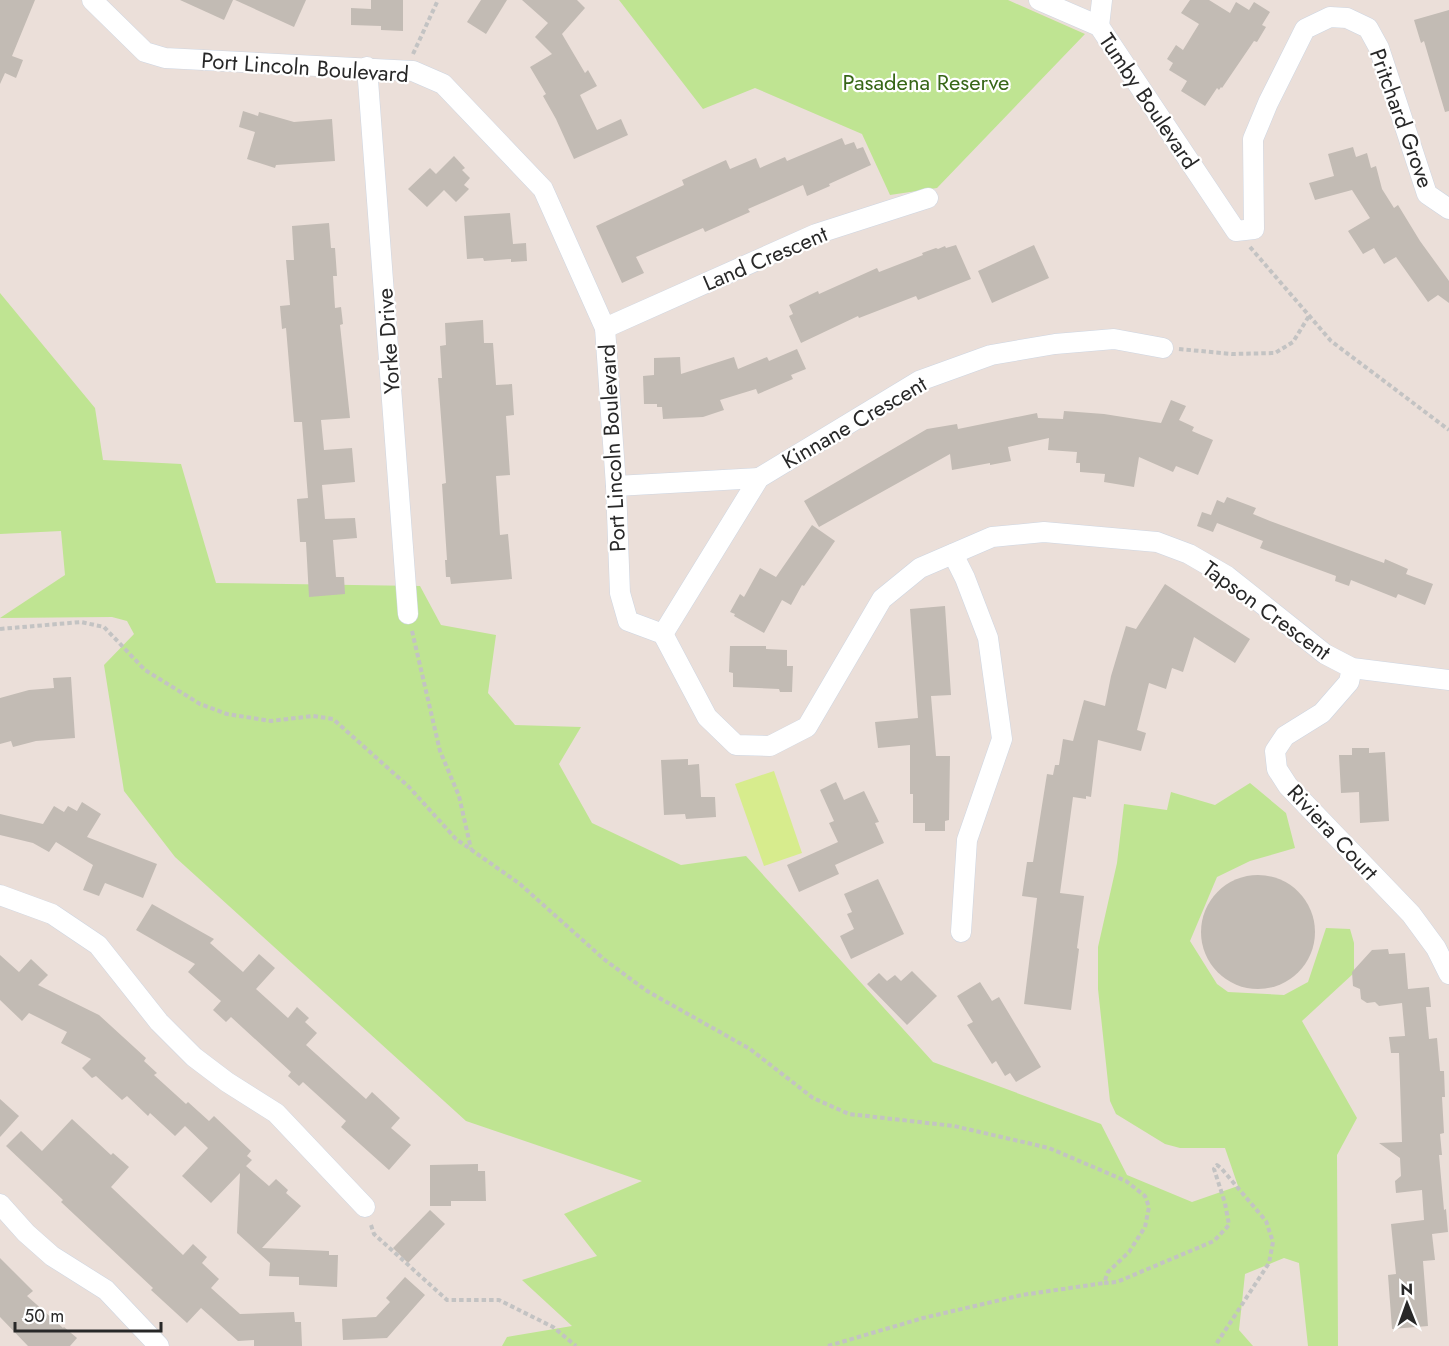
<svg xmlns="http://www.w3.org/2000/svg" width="1449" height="1346" font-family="Jost,sans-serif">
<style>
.green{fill:#bfe492}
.pitch{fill:#d7ec8d}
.building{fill:#c2bbb4}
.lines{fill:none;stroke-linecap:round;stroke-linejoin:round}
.minor-casing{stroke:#ced6e2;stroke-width:21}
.path{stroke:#c3c3c3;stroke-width:4;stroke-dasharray:4.5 3;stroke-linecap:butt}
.minor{stroke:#fff;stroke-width:20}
.labels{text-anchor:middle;stroke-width:4.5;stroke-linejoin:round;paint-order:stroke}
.street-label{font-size:22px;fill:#282828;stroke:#fff}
.park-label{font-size:22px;fill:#376617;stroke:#fff}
</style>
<rect width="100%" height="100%" fill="#ebdfd9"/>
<g class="green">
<polygon points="619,0 1008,0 1085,34 937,188 890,195 862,134 755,88 703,109"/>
<polygon points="0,293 95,408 103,460 181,464 216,583 420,586 441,625 496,635 488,693 515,725 581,727 559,764 592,823 681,865 746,856 933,1062 1101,1124 1127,1175 1192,1202 1238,1186 1225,1148 1180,1148 1165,1144 1116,1114 1110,1101 1098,989 1098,947 1117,863 1124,804 1167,810 1171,792 1215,805 1250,783 1286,813 1295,848 1250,861 1217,877 1190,941 1217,984 1228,992 1284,995 1308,982 1326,928 1350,929 1354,943 1354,973 1302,1021 1357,1118 1337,1155 1338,1346 1308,1346 1299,1263 1284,1258 1245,1274 1239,1330 1253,1346 502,1346 507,1337 572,1326 522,1280 597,1256 564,1214 642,1181 466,1121 175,857 124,791 104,665 134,634 127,621 112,617 0,618 65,575 61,531 0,534"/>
</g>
<polygon class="pitch" points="774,771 802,853 764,866 735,784"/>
<g class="building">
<polygon points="0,0 35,0 12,56 23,60 16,78 5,73 0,84"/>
<polygon points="180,0 233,0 224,20"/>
<polygon points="235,0 306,0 294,27"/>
<polygon points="371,0 403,0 403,31 381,30 381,26 351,25 351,8 371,9"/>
<polygon points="481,0 507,0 486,34 467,22"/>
<polygon points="522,0 577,0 585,8 562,34 585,73 588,70 597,86 580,95 597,130 621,119 628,135 574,159 556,119 543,96 546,94 530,67 552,54 535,37 548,23"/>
<polygon points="1190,0 1209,0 1230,13 1236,2 1249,10 1254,2 1270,12 1262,25 1266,27 1257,42 1254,41 1222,88 1221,87 1219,90 1217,88 1205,106 1181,91 1187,81 1169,70 1173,63 1167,59 1176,45 1183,50 1199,24 1181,13"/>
<polygon points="1449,10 1449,111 1445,112 1424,41 1421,43 1414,20"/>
<polygon points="243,111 258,116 259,112 294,122 332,119 335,161 276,165 275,168 247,159 255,132 239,127"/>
<polygon points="842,138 845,145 854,142 857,149 863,147 871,165 829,184 830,186 807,196 803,185 748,209 750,212 705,232 703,228 636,257 644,273 622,283 596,226 684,185 682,180 726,160 730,169 756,158 760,168 785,157 787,161"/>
<polygon points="1353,147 1356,157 1367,153 1371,168 1376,166 1382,189 1394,208 1398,205 1420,241 1449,281 1449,303 1438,295 1428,302 1396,257 1384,264 1374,248 1363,254 1348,231 1370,218 1352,190 1315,200 1309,183 1334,176 1328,154"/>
<polygon points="454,156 465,168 462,170 470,178 464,185 469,189 456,202 444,190 427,207 408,189 430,168 436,174"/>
<polygon points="510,213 513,244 526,243 527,261 511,262 511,259 484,261 483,258 467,259 464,216"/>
<polygon points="329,223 331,248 335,248 337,276 333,276 335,308 341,307 343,324 340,325 350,418 321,420 324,450 352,448 355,482 322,485 325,519 355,518 357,538 333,540 336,577 344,577 345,594 309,597 306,542 300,542 297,499 308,498 302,422 294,422 286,328 282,329 280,306 290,305 286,260 294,260 292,226"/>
<polygon points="956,245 971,279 918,300 916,296 859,318 858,316 801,343 789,316 793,314 789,305 818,291 819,294 877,268 879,272 923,255 922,253 936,248 938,249 945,246 946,248"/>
<polygon points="1034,245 1049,278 992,303 978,271"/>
<polygon points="483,320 484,343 493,343 496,385 512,384 514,415 506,416 510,475 496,476 500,535 508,534 512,579 451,584 450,577 446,577 445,560 447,560 442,484 446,483 438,378 442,378 440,346 446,345 445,323"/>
<polygon points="797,349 806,369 791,375 793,379 758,394 756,389 720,400 724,410 703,417 663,419 662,407 657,407 657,404 644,404 643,376 654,375 654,358 680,357 681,374 734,357 738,369 767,357 769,361"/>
<polygon points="1171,400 1186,406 1179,420 1194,427 1192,431 1213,440 1198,475 1176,466 1173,472 1139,457 1134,487 1104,482 1105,474 1080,472 1080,463 1076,463 1077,452 1048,450 1049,438 1008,447 1011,461 990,465 990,463 952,470 950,454 819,527 804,501 927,429 957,424 958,429 1037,413 1038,418 1063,419 1064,411 1104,414 1161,423"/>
<polygon points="1227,497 1256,508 1253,514 1270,521 1384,563 1385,559 1408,569 1406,574 1433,584 1425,605 1398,594 1396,598 1351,580 1349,586 1335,581 1336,576 1260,548 1263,541 1217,523 1213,532 1197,526 1202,512 1211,515 1217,500 1224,503"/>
<polygon points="812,525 835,541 804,586 802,585 791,605 782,600 764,633 734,616 735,614 730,612 740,594 744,597 760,568 776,577"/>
<polygon points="1165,584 1250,639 1235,663 1194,637 1183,672 1172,668 1166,689 1149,683 1137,730 1146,733 1141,751 1098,740 1091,797 1086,796 1086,799 1073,797 1060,893 1084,896 1077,948 1079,949 1071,1010 1024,1004 1037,898 1022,896 1027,862 1033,862 1047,774 1053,775 1055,765 1059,765 1063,739 1073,741 1084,700 1105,706 1111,676 1126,626 1136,629"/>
<polygon points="945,606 951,695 931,696 936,756 950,756 949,820 945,821 945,831 925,831 925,823 913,823 913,794 910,794 910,745 878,748 875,722 918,718 910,609"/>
<polygon points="730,646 766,646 766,649 787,650 787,666 793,666 792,692 780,692 779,689 733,687 733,673 729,672"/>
<polygon points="71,677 75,738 36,741 13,747 11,741 0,744 0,698 29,690 54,688 53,678"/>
<polygon points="1352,748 1369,748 1369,753 1385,752 1389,821 1360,823 1359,792 1341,793 1339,755 1352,755"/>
<polygon points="688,759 688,765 699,764 701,797 715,797 716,817 686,819 685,814 664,815 661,760"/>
<polygon points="836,782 844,800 864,791 879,822 875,823 884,843 835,865 839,874 799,892 787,865 838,842 829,823 834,821 820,790"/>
<polygon points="82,802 101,814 87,837 157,864 143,898 105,883 99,896 83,890 93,865 56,842 49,852 33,843 0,835 0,814 43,824 54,806 64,812 68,806 77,811"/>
<circle cx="1258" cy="932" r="57"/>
<polygon points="878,879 904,934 851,959 840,936 854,929 847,914 852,912 844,894"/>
<polygon points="152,904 214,939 210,943 243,972 259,954 275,968 256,989 288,1018 297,1007 309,1018 305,1022 317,1033 306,1045 366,1099 372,1092 400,1118 391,1128 411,1145 389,1170 341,1127 346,1121 303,1082 299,1086 288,1076 291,1072 231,1017 226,1022 213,1010 221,1001 188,972 195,964 136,930"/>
<polygon points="1388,949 1389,954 1405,953 1408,989 1429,987 1431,1007 1426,1007 1429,1039 1437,1038 1440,1071 1444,1071 1445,1097 1442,1097 1444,1133 1440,1134 1442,1155 1439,1155 1444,1210 1446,1209 1448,1232 1432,1234 1435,1260 1423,1261 1428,1326 1392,1329 1388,1275 1396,1274 1391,1224 1424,1220 1422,1190 1396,1193 1395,1181 1401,1176 1400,1158 1379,1143 1402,1142 1399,1053 1391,1053 1389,1037 1405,1036 1402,1003 1379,1006 1375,1002 1367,1003 1361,999 1360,989 1353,986 1352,972 1372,950"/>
<polygon points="0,955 19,972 31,959 48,975 38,985 99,1015 146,1058 144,1061 157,1073 154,1075 186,1104 188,1102 209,1121 214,1116 251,1151 247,1156 252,1160 246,1166 269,1186 276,1179 288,1190 286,1193 301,1206 262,1248 329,1251 329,1255 338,1255 337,1287 299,1285 299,1277 269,1276 270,1263 237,1233 240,1173 211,1203 182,1176 208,1148 185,1126 175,1136 150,1113 148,1116 127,1096 122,1100 96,1076 92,1078 82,1068 91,1059 61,1043 67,1032 29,1013 22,1021 0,1000"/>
<polygon points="912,971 937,996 907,1025 867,984 879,973 887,981 895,975 901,981"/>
<polygon points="980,982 992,1001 999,997 1041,1067 1016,1082 1010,1073 1005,1076 996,1061 992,1064 967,1025 973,1022 957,996"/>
<polygon points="0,1099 19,1116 0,1137"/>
<polygon points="72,1119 111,1155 113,1153 129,1167 111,1187 183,1255 193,1244 207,1257 202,1263 219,1279 211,1288 240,1314 294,1312 295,1322 301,1322 302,1346 254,1346 254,1340 238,1341 201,1308 187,1323 151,1290 153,1288 61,1202 63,1200 6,1146 21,1131 42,1151"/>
<polygon points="478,1164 478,1171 485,1171 486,1201 451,1201 451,1206 430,1206 430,1165"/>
<polygon points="430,1210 445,1224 408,1263 393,1248"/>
<polygon points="0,1258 33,1291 27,1296 63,1328 64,1327 77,1338 70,1346 28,1346 0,1317"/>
<polygon points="405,1277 425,1295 387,1338 343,1340 342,1319 376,1317 390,1302 386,1298"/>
</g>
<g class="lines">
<g class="minor-casing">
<g id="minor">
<polyline points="92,0 145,52 165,58 413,71 443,84 543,189 605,328 616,486 620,593 628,621 663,634 707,717 736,745 770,746 807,727 882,599 920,568 992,537 1044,532 1157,542 1189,554 1227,576 1325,654 1352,668 1449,680"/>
<polyline points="1039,0 1099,26 1236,231 1254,229 1253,139 1268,103 1305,29 1330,17 1347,18 1368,28 1379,48 1427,194 1449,209"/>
<polyline points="1099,26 1102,0"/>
<polyline points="367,67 408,614"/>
<polyline points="605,328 816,234 928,198"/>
<polyline points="616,486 759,478"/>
<polyline points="953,554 965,578 988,638 1002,739 967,840 961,932"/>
<polyline points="663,634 759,478 919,381 991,355 1055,344 1114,339 1163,348"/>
<polyline points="1352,668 1349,682 1322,713 1285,736 1275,751 1277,769 1288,786 1411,914 1436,948 1449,974"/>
<polyline points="0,895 52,914 98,945 159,1022 194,1057 227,1082 276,1113 365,1207"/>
<polyline points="0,1204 26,1233 52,1256 106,1290 159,1346"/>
</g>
</g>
<g class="path">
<polyline points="413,54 438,0"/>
<polyline points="1250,247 1331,341 1449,430"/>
<polyline points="1179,349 1232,354 1275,353 1293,342 1309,316"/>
<polyline points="0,629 81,622 104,627 145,670 200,704 227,714 271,721 313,716 333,719 409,787 456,839 520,884 605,960 647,991 750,1049 813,1098 849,1114 954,1126 1049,1148 1126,1181 1145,1196 1149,1207 1145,1227 1129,1252 1108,1272 1104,1283 1117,1282 1214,1241 1229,1225 1225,1203 1214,1169 1217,1165 1221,1168 1266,1221 1273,1242 1269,1263 1215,1346"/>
<polyline points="412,631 440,751 459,796 471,849"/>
<polyline points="371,1225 374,1234 447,1300 499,1300 553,1327 576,1346"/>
<polyline points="828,1346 923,1318 1022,1295 1104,1283"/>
</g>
<use href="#minor" class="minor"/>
</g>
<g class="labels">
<g class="street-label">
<text transform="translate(305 67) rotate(4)" y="8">Port Lincoln Boulevard</text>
<text transform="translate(1149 101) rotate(56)" y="8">Tumby Boulevard</text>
<text transform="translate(1402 118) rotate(70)" y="8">Pritchard Grove</text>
<text transform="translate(765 258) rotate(-23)" y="8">Land Crescent</text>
<text transform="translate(388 341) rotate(-94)" y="8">Yorke Drive</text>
<text transform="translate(854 422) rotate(-30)" y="8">Kinnane Crescent</text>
<text transform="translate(612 448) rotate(-93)" y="8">Port Lincoln Boulevard</text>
<text transform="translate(1267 610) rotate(36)" y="8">Tapson Crescent</text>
<text transform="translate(1333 832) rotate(47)" y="8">Riviera Court</text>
</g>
<g class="park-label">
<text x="926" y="90">Pasadena Reserve</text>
</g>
</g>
<g transform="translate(1407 1304) rotate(359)" stroke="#ffffff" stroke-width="4.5" paint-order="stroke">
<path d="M0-4.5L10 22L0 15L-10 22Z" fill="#282828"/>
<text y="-9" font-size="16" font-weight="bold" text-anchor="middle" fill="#282828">N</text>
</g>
<path d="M15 1322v9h146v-9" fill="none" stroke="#282828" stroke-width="3"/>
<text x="24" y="1322" font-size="18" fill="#282828" stroke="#ffffff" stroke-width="4.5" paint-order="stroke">50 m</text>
</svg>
